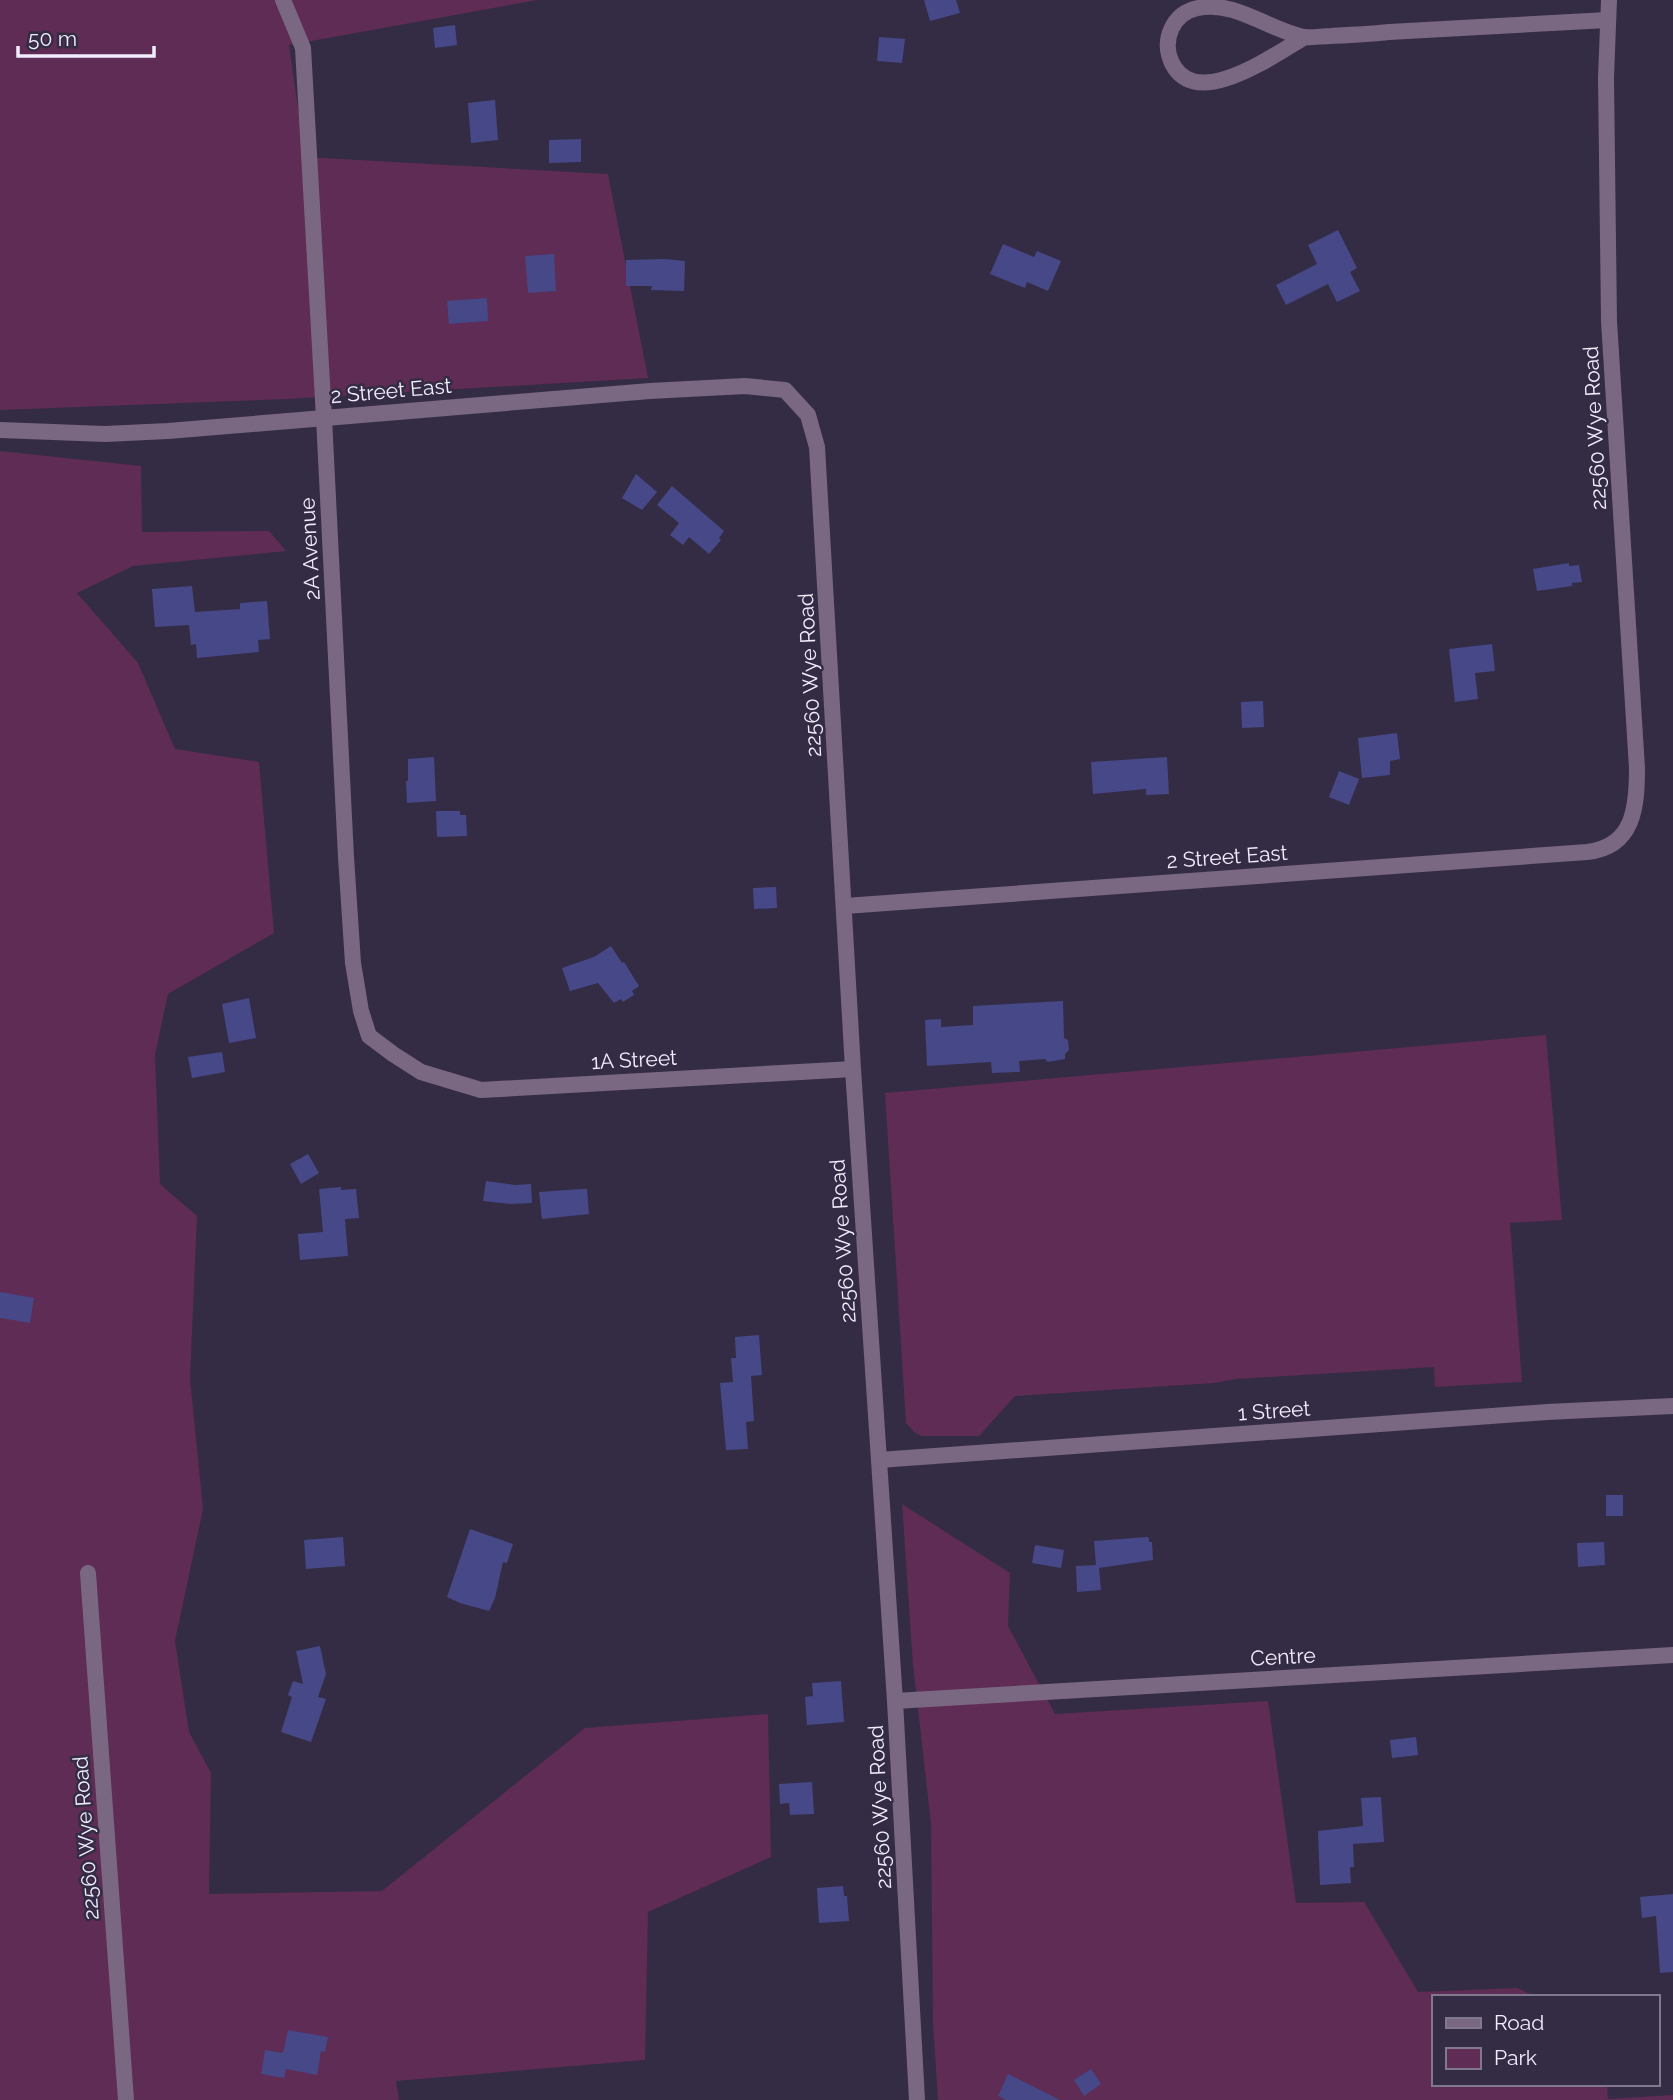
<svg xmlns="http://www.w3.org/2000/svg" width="1673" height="2100" font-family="Raleway,sans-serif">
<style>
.green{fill:#5e2c54}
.building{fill:#464888}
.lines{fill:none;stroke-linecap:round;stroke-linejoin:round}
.street{stroke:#7a6782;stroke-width:16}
.labels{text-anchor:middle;stroke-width:5;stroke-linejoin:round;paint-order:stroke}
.street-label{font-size:21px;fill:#f1edfc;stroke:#342c44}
</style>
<rect width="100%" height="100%" fill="#342c44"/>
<g class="green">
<polygon points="0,0 537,0 289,45 305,157 608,174 648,378 288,399 0,410"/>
<polygon points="0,451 141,466 142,532 269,531 286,551 133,566 77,593 138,663 175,749 259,762 274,933 168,994 155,1055 160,1184 197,1216 190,1379 203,1509 175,1641 189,1732 211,1773 209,1894 382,1891 585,1728 768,1714 771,1857 648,1912 645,2060 396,2081 399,2100 0,2100"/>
<polygon points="1546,1035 1562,1220 1510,1223 1522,1382 1435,1387 1434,1367 1236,1379 1214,1383 1015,1396 979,1436 922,1436 914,1432 906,1423 885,1093"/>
<polygon points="902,1504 1010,1573 1008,1626 1055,1714 1268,1701 1296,1903 1364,1902 1418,1992 1517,1988 1537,1997 1433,1997 1433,2084 1607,2084 1608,2099 1673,2095 1673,2100 938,2100 933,2024 931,1824 913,1665"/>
</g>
<g class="building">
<polygon points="924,0 956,0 960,13 930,21"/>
<polygon points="455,25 457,45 435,48 433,28"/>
<polygon points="879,37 905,39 902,63 877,61"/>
<polygon points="495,100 498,140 471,143 468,103"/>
<polygon points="581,139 581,162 549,163 549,140"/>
<polygon points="1338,230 1357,268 1350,272 1360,291 1337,302 1328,284 1286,305 1276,285 1317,264 1308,245"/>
<polygon points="1003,244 1034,257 1037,251 1061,261 1048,291 1027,282 1025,288 990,274"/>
<polygon points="554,254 556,291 528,293 525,256"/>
<polygon points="664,259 685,261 684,291 651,290 652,286 626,286 626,260"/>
<polygon points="487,298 488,321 449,324 447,301"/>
<polygon points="636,474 657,492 642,510 622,498"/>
<polygon points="672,486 724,531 719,538 721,540 709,554 689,537 683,545 670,535 679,523 657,505"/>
<polygon points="1569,563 1569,566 1579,565 1582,582 1572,583 1572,586 1537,591 1533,569"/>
<polygon points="192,586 195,612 240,609 240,603 267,601 270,639 258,640 259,652 197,658 196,644 191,645 189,625 155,627 152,589"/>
<polygon points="1492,644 1495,671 1475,673 1478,699 1455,702 1449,649"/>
<polygon points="1263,701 1264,727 1242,728 1241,702"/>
<polygon points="1397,733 1400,759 1390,761 1390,775 1362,778 1358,738"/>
<polygon points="434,757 436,801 407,803 406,781 408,781 408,759"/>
<polygon points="1167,757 1169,794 1146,795 1146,789 1093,794 1091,762"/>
<polygon points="1339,771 1359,779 1349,805 1329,797"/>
<polygon points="436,811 460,811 460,815 466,815 467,836 437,837"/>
<polygon points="776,887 777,908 754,909 753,888"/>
<polygon points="611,946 622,963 624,962 639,986 632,991 634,995 623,1002 621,999 614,1003 598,983 570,991 562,968 594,957"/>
<polygon points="249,998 256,1038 229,1043 222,1004"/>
<polygon points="1063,1001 1064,1038 1068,1040 1069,1050 1065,1054 1065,1059 1048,1062 1045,1059 1019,1061 1020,1072 992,1073 991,1062 927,1066 925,1020 941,1019 941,1027 973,1025 973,1006"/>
<polygon points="222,1052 225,1072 192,1078 188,1057"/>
<polygon points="308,1154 319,1173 301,1184 290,1164"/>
<polygon points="486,1181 515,1185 531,1184 532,1203 511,1204 483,1201"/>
<polygon points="341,1187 341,1190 356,1189 359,1218 345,1219 348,1256 300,1260 298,1234 323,1232 319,1189"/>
<polygon points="581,1189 587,1189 589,1214 542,1219 539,1192"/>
<polygon points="0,1292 34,1298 30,1323 0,1318"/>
<polygon points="759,1335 762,1375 751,1376 754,1421 746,1422 748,1449 726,1450 720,1383 733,1382 731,1358 736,1358 735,1337"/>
<rect x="1606" y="1495" width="17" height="21"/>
<polygon points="470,1529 513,1544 507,1563 503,1562 495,1598 489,1611 460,1603 447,1597"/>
<polygon points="343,1537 345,1566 306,1569 304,1540"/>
<polygon points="1147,1537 1149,1538 1149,1542 1152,1542 1153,1560 1099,1568 1101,1590 1077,1592 1076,1566 1096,1565 1094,1541"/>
<polygon points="1604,1542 1605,1565 1578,1567 1577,1543"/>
<polygon points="1035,1545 1064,1550 1061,1568 1032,1563"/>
<polygon points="320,1646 326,1674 318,1697 326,1699 311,1742 281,1732 292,1697 288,1695 293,1681 303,1684 296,1651"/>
<polygon points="841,1681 844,1722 807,1725 805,1697 813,1696 812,1683"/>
<polygon points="1416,1737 1418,1755 1392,1758 1390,1740"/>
<polygon points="812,1782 814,1814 790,1815 789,1803 780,1804 779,1784"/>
<polygon points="1381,1797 1384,1842 1353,1844 1354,1867 1350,1867 1351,1883 1320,1885 1318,1831 1363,1826 1361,1798"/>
<polygon points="843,1886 844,1896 847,1896 849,1921 819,1923 817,1888"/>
<polygon points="1673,1894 1673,1972 1660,1973 1656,1916 1642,1918 1640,1897"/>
<polygon points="288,2030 328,2037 325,2052 321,2051 317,2075 286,2069 284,2078 261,2074 265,2050 283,2053"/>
<polygon points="1091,2069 1101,2084 1084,2096 1074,2080"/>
<polygon points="1008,2074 1060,2100 1006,2100 998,2096"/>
</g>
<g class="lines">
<g class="street">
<polyline points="283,0 303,48 324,418 346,857 353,963 361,1011 369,1036 393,1054 421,1072 481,1090 853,1069"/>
<path d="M1305,37c-30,17 -111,77 -134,24 -9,-22 2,-48 27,-53 36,-8 71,22 106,29 8,1 18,-1 27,-1 19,-1 39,-2 58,-4 73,-4 145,-8 218,-12"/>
<polyline points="0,430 105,434 168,431 650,391 745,386 785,390 808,415 817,447 853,1069 895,1701 917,2100"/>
<path d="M845,906l742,-54c47,-5 50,-45 50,-84l-28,-447 -3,-243 3,-78"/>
<polyline points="879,1460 1547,1412 1673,1406"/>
<polyline points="88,1573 126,2100"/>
<polyline points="895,1701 1673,1655"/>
</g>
</g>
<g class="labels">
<g class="street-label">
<text transform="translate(391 391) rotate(-5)" y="7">2 Street East</text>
<text transform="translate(1595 428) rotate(-93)" y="7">22560 Wye Road</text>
<text transform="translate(310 549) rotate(-93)" y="7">2A Avenue</text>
<text transform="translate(810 675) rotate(-93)" y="7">22560 Wye Road</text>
<text transform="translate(1227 857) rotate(-4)" y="7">2 Street East</text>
<text transform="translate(634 1060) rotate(-3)" y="7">1A Street</text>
<text transform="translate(843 1241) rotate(-94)" y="7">22560 Wye Road</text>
<text transform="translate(1274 1411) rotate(-4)" y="7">1 Street</text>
<text transform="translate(1283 1657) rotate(-3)" y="7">Centre</text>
<text transform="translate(880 1807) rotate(-93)" y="7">22560 Wye Road</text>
<text transform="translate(86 1838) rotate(-94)" y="7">22560 Wye Road</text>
</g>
</g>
<rect x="1432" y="1995" width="228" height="91" fill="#342c44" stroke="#80798e" stroke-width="2"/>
<rect x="1446" y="2018" width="35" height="10" fill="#7a6782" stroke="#80798e" stroke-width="2"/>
<text x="1494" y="2030" font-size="21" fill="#f1edfc">Road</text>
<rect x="1446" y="2048" width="35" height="21" fill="#5e2c54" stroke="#80798e" stroke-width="2"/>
<text x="1494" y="2065" font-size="21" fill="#f1edfc">Park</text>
<path d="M18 46v10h136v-10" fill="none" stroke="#f1edfc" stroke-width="3.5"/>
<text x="28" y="46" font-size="21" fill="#f1edfc" stroke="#342c44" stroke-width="5" paint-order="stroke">50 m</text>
</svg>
